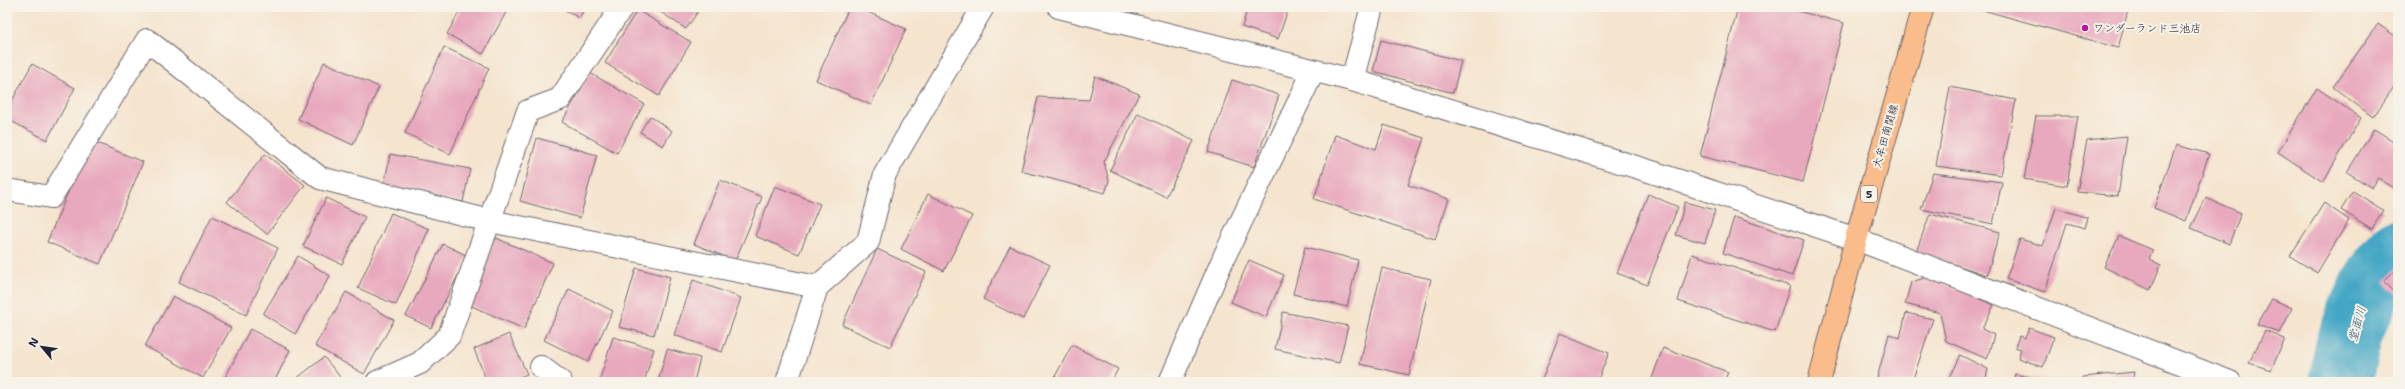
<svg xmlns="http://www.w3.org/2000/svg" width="2405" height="389" font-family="'Shantell Sans','Klee One',sans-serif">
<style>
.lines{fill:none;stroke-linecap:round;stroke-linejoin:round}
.river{stroke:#45a7c5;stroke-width:64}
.building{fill:#e8a8bd}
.minor-casing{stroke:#6c666e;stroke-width:24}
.primary-casing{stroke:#6c666e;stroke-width:24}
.minor{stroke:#fff;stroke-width:22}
.primary{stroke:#f9bc8a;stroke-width:22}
.poi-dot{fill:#b5179e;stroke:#f7f3e8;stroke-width:1.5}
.labels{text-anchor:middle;stroke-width:4;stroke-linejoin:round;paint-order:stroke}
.shield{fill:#f7f3e8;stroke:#62616f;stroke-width:1}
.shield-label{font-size:10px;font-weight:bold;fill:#22223b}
.poi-label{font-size:11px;fill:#22223b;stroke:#f7f3e8;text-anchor:start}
.street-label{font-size:11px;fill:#22223b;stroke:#f7f3e8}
.water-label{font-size:12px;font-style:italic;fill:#305772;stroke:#f7f3e8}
</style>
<rect width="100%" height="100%" fill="#f7f3e8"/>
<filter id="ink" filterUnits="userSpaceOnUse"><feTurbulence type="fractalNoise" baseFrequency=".025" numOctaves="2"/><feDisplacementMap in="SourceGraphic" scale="8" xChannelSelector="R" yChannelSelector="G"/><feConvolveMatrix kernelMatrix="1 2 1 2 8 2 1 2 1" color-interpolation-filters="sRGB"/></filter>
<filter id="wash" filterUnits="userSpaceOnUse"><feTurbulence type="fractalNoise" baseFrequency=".012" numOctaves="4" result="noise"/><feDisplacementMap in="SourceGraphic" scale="16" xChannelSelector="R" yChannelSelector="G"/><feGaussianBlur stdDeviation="0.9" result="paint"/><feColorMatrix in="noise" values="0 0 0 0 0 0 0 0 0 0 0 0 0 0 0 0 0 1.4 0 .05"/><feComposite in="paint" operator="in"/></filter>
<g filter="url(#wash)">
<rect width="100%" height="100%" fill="#f5e4ce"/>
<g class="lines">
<path class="river" d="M2341,382c4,-43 26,-100 57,-131"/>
</g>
<g id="blocks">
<g class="building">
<polygon points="462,7 509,7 483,54 447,34"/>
<polygon points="560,7 586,7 579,18"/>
<polygon points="653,7 701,7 686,29"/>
<polygon points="843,7 862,7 861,9 906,29 871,105 816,80 848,10"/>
<polygon points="1248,7 1289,7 1278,39 1242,27"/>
<polygon points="1738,7 1782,7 1844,23 1803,182 1700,156"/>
<polygon points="1972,7 2129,7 2118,48"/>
<polygon points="637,10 691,42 659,96 605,63"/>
<polygon points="2378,24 2398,38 2398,81 2373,117 2333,87"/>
<polygon points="1381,40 1461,61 1453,93 1373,71"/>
<polygon points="444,47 489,68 450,154 405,133"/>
<polygon points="324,62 379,87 353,145 298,119"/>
<polygon points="32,64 75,88 47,140 7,119 7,110"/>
<polygon points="590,73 644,104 617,153 562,122"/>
<polygon points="1095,76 1139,94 1104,162 1109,181 1105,193 1021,171 1038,97 1089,100"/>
<polygon points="1232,80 1279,95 1254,167 1208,152"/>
<polygon points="1950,87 2016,100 2001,175 1936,166"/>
<polygon points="2317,88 2361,118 2323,182 2278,152"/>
<polygon points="1138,113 1194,141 1166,197 1110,170"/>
<polygon points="650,116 672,131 663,146 640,132"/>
<polygon points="2036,116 2078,116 2067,186 2024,179"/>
<polygon points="1384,125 1424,138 1408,185 1449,199 1435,239 1314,199 1335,135 1376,149"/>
<polygon points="2374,129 2398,144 2398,182 2394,188 2378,178 2372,188 2347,172"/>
<polygon points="2127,136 2118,196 2077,192 2087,140"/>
<polygon points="537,138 597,155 580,218 520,201"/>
<polygon points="90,140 143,162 100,264 47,242"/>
<polygon points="2176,145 2209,154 2186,221 2154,208"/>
<polygon points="265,154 305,185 267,234 227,202"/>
<polygon points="390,154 470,169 463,202 384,187"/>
<polygon points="1933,173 2002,182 1993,224 1921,209"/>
<polygon points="720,180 762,197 735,261 694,244"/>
<polygon points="775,186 820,204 799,254 755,236"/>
<polygon points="2353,191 2383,210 2372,229 2341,210"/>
<polygon points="928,194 972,216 944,271 901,249"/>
<polygon points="1648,194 1678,207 1647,285 1617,273"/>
<polygon points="326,198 365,217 342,264 303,246"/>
<polygon points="2206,198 2241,213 2229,244 2191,228"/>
<polygon points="1685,202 1715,210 1705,243 1676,235"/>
<polygon points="2324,203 2349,220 2317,273 2290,256"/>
<polygon points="2056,208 2088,218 2085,228 2067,223 2045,292 2006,279 2020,239 2043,246"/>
<polygon points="391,213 429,229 396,305 358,288"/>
<polygon points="1930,214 2000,232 1987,275 1916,252"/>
<polygon points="212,216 278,248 246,315 179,282"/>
<polygon points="1734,217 1804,240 1792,276 1723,253"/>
<polygon points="2119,236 2153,250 2149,259 2161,265 2150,290 2104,267"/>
<polygon points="496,238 553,263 524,329 467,304"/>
<polygon points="443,244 468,256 431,328 406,316"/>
<polygon points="1010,246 1050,265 1023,319 983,299"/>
<polygon points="1305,247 1358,260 1347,307 1293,294"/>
<polygon points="877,249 926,272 890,347 842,325"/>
<polygon points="1692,254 1790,286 1775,332 1678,301"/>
<polygon points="298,256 330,276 295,334 263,314"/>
<polygon points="1249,260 1284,275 1266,317 1231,302"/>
<polygon points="636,268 670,277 654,335 619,327"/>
<polygon points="1382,268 1431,279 1409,375 1360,364"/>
<polygon points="2398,268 2398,295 2384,282"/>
<polygon points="1928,277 1994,305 1982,329 1994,335 1987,359 1946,341 1940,313 1905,304 1911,282"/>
<polygon points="693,280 741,298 722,352 674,335"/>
<polygon points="569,289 613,311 588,362 544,340"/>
<polygon points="346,292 394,320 364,374 315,346"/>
<polygon points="173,296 231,328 203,378 145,346"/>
<polygon points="2272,299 2292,308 2280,333 2257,325"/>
<polygon points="1283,312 1348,326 1339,363 1275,349"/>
<polygon points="1906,313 1933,319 1912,382 1876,382 1889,334 1900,338"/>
<polygon points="2029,328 2054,337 2043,367 2018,358 2021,349 2015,347 2019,336 2025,338"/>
<polygon points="250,329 290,350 274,382 223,382"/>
<polygon points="2265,331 2285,339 2271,370 2249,363"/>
<polygon points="1560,333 1609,353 1597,382 1541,382"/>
<polygon points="509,334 527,374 507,382 487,382 474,349"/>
<polygon points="613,337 654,349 644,382 599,382"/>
<polygon points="1072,345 1118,369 1111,382 1052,382"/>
<polygon points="1663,348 1728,372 1724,382 1651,381"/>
<polygon points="667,349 700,358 694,382 658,382"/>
<polygon points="1960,355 1988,369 1985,382 1947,382"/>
<polygon points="324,357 344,382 292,382"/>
<polygon points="2134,372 2132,382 2083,382 2083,377"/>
<polygon points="2015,374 2047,381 2047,382 2013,382"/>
</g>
</g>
</g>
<g filter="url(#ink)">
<use href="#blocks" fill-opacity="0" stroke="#6c666e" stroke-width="1"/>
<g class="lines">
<g class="minor-casing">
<g id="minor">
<polyline points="1059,7 1352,80 1649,171 1856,239 2230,382"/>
<polyline points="1352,80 1372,7"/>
<polyline points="7,190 51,197 147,40 320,178 490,221 817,287"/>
<polyline points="541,367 561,382"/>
<polyline points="377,382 420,363 449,336 528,111 560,99 622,7"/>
<polyline points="787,382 817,287 868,242 885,174 983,7"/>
<polyline points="1170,382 1224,257 1313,72"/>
</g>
</g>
<g class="primary-casing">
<polyline id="primary" points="1819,382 1856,239 1923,7"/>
</g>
<use href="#minor" class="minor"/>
<use href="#primary" class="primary"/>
</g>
</g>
<circle class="poi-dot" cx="2085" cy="28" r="4"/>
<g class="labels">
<rect class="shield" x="1861" y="186" width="16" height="16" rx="3"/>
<g class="shield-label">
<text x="1869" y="198">5</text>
</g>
<g class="poi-label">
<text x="2093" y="32">ワンダーランド三池店</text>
</g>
<g class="street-label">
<text transform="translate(1885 136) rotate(-74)" y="4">大牟田南関線</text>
</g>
<g class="water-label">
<text transform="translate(2357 324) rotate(-74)" y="4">堂面川</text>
</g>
</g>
<rect width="2405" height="389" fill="none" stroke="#f7f3e8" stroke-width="24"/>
<g transform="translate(42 347) rotate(299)" stroke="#f7f3e8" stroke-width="3" paint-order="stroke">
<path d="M0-3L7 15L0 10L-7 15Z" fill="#22223b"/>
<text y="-6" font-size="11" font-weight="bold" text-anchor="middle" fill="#22223b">N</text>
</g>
</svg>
